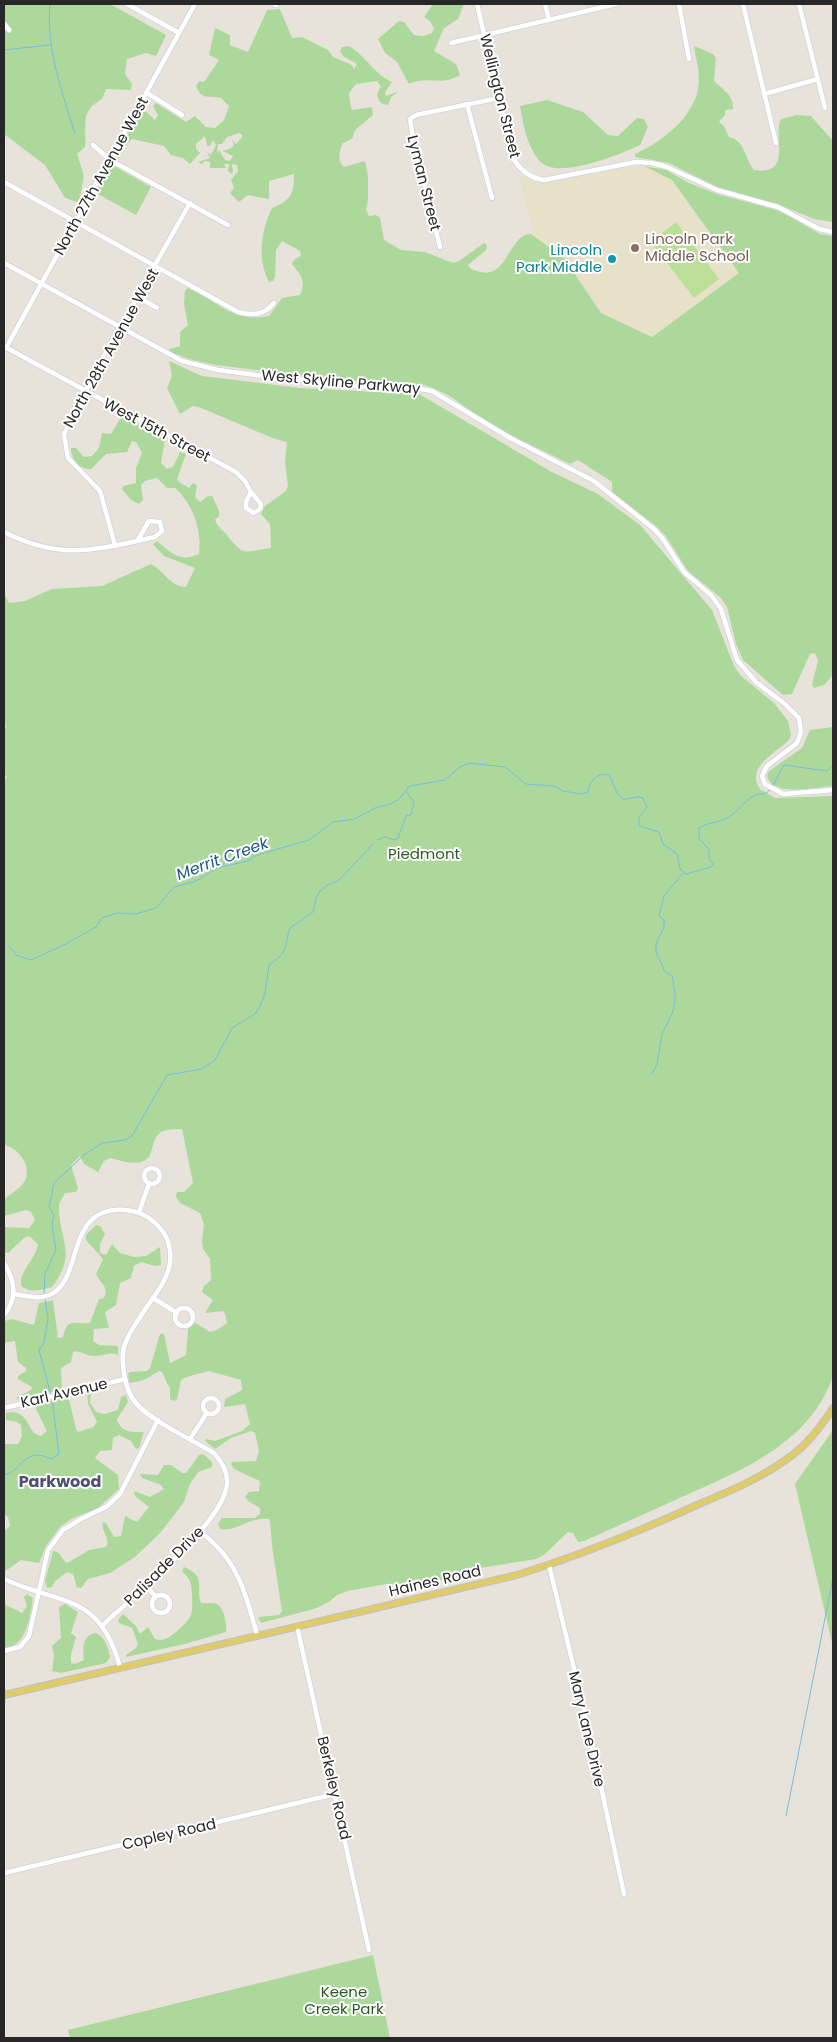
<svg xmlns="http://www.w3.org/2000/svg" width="837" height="2042" font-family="Poppins,sans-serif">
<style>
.education{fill:#e8e1ca}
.green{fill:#acd99b;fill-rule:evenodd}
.pitch{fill:#bcdf98}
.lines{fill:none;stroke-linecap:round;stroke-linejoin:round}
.stream{stroke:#77bce0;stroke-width:1}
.minor-casing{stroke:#cfd1de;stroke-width:6}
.major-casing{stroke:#c3c3c3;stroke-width:8}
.minor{stroke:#fff;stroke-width:4.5}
.major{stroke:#e0cc67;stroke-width:5.5}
.education-dot{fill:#8d6e63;stroke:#fff;stroke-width:2}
.culture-dot{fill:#0f9aa8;stroke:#fff;stroke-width:2}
.labels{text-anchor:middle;stroke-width:4;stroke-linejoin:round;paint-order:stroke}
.street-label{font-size:15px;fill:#272727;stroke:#fff}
.education-label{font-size:15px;fill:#785e54;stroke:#fff;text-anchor:start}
.culture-label{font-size:15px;fill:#0d838f;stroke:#fff;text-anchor:end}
.park-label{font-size:15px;fill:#285a20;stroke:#fff}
.water-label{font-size:16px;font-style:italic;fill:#1b5a86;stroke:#fff}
.neighbourhood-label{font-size:16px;font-weight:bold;fill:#4d5172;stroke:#fff}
</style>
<rect width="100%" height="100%" fill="#e8e3da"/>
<polygon class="education" points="644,166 672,179 739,273 652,337 601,313 564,258 535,238 519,178"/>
<g class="green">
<path d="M4,4h106l56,31 -10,21 -10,-3 -19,6 -2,15 7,10 -1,6 -25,-1 -4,10c-23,13 -15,25 -17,48l-8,7 7,22 -5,27 -14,-5 -20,-33 -41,-31z"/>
<path d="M433,4h31l-6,15 -14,9 -10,23 22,13 4,11c-20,12 -31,0 -51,9l-12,-22 -12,-9 -7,-14 21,-18 5,1 10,13 10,1 8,-3 2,-5 -4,-7 -6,-4z"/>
<path d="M280,9l12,29 10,-1 26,13 5,7 19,8 2,4 3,-5 -14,-8 -3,-5 2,-4 7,-1c17,10 25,28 43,36l-7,10 1,4 13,-5 -8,6 -3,8c-8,-1 -9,-3 -11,-11l4,-7 -4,-6 -21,3 -7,9 2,15 2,2 19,-3 1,8 -18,15 -3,9 -9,4c-4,7 -6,19 1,24l21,-6 3,15v24l-2,10 3,6 7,-1 4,3 4,22 17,10 24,2 28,11 6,-2 25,-18 3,2 -1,5 -18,15c2,4 5,5 9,6 31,11 31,-37 54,-37l33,24 37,55 51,24 87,-64 -67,-93 -28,-14 22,4 23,13 28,11 63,17 40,23 13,2v439l-9,10 -10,3 -2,-3 6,-24 -3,-8 -5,1 -18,40 -9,1 -40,-35 -7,-16 -9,-37 -6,-9 -33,-27 -23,-36 -9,-9 -44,-34v-10l-34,-22 -8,4 -75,-37 -47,-32 -23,-10 -96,-6 -113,-14 -24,-5 -22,-8 -1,-3 11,-3v-14l8,-7 -4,-21 1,-14 3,-2c30,13 44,35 81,28l13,-18 18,-3c7,-15 0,-20 -8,-31l3,-5 6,-3 -1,-5 -18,-10 -6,9 -1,27 -2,4 -4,1c-12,-22 -8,-52 3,-74 19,-7 22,-15 22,-34l-25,7v18l-21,-4 -9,7 -9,-9 4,-5 -3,-8 7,-9 -1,-6 -5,-1 1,8 -2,2 -3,-3 1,-7h-5l2,4h-16v-6l-5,-1 -3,3 -4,-2 12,-4 -3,-6 4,3 5,-10 -3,-5 -3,6h-3l-2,-10 -9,8v5l4,4 -10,11 -7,-6 -12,-3 -7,-9 -32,-7 -8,8 -5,12 -3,-3 30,-56 2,-1 -4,11 11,10 3,-5 -5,-9 3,-3 30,19 9,-6 11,11 9,1 9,-8 5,-14 -8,-8c-12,-3 -19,3 -25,-12l3,-5 5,1 15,-22 -10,-5 6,-27 15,7v10l18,7 19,-42zM240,133l3,3 -7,8 -4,-4 2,5 -3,3 -8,3 10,5 -3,5 -5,-1 -6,-10 -2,4 1,-10h4l5,-7z"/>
<path d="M694,46l19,8 3,4 -2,23c9,9 20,14 19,28l-8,1v5l-6,7 5,4 5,11c17,4 15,21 25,33 40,6 18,-35 27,-51l16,-4 14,1 22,25v81l-19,-3 -34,-14 -61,-17 -50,-25 -34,-6v-3c25,-11 58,-36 63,-65 3,-16 -2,-28 -4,-43z"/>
<path d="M547,100l36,12 25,23 10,1 19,-18 7,1 4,8 -8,18c-19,9 -80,34 -98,18 -14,-12 -19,-39 -22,-57z"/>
<polygon points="112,165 151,187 136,215 96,193"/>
<path d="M169,361l33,15 98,12 119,6 133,78 46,22 42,31 72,85 22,56 7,10 33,27 14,18 3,14 -2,5c-13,13 -44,27 -29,49l15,9 58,-2v580c-23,67 -89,93 -149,120 -33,15 -66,30 -100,45l-6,1 -5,-9 -5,-1 -24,23 -8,4 -62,10 -24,9 -27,6h-37l-38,7 -11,4 -8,7 -15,7 -53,14 -3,-6 21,-2 3,-4 -10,-65 -2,-24 -1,-3c-19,-3 -34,14 -49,10l-2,-5 4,-6h33l5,-4v-6l-12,-7 -3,-4 4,-5 10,-1 1,-10 -26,-12 -3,-5 1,-2 24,-1 3,-10 -4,-18 -4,-2 -20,7 -16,11 -10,-8 1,-2 9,2 27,-10 8,-7 -5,-20 -21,3 1,-8 17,-9 -1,-10 -32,-9c-9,3 -20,4 -28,9l-4,19 -3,2 -4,-2v-10l-8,-17 -3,-1 -15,9 -14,3 -1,-1 -1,-8 2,-2 17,-1 3,-3 10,-34h4l6,29 16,-8 2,-26 6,-7 16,10 7,-2 10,-7 -2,-9 -2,-3 -18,2 8,-13 -11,-8 2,-6 7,-6 -1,-21 -7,-10 -1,-8 2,-17 -4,-11 -20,-10 -4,-6 1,-5h7l9,-9 -11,-54c-25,0 -26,4 -32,27 -10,12 -27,5 -40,2l-6,3 -6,11 -14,-8 -4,-8 -9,9 7,23 -2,4 -11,1c-2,4 -6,10 -6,14 0,34 19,46 -7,80 -10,3 -24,7 -31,-2 -2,-14 15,-26 17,-41l-9,-8 -5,2 -16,15 -4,-1v-25l25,1 6,-8 -4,-8 -5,-2 -22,6v-16c5,-6 14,-10 18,-15 13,-15 -2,-37 -18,-40v-363l3,-6 -3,-1v-43l2,-6 -2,-6v-127l5,10 16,-2 27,-12 50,-3 49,-22c13,7 20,23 35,23l9,-19 -31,-12 -11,-12 4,-3c15,12 21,22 42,13 3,-24 -6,-50 -24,-66h-8l-10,-10 -12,3 -4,4 2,15 -4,4 -8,-4 -9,-11 1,-3 13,-3v-15l6,-15 -6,-11 -4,-1 -5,11 -21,2 -15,15c-12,1 -20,-10 -20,-21h5l8,9 8,-1 7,-8 3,-15 9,1 10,-17 44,22 -4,24 6,6 6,-2 7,-15 6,2 -9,25 2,3 10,6 4,-5 4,2 -2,12 5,5 8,-6h4l7,15v6l-4,2c2,8 7,10 12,16 17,22 16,17 44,13l-1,-24 -9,-10 4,-8 21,-15 2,-5 -3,-24 2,-20 -12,-3 -74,-31 -8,-2 -13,8 -13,-26 5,-12z"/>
<path d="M833,727v59c-16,1 -60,12 -66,-10l2,-5 33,-23 8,-18z"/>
<path d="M96,1225l4,1 5,8 -5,10v9l6,2 6,-11 8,9 14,4 12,-1 14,-9 1,18 -6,1 -14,-4 -7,4 -3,12 -11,5 -4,22 -11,7 4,16 -15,1 -1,12 6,4 19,1v9c-9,-4 -16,2 -25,1 -7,0 -12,-6 -20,-4l-2,10 -10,6 1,21 -44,11 -1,-3 14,-7 1,-3 -14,-8v-3l8,-5v-3l-8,-6 -3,-21 -11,2v-22l8,-2 22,6 5,-22 14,-3 5,38 5,-1c4,-21 13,-12 27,-14l9,-24 5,-1c5,-13 -4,-14 -8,-24l7,-15 -17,-19v-5z"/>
<path d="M87,1391h4l-1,12 6,9 8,2 14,-4 3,-13 5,-2 2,7 -11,17c4,14 15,13 27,13l-5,16 -3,1 -5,-8 -12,-6 -6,3 -1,12 -12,1 -5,7 23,17 1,14 -21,19 -27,11 -11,8 -14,19 -7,17 -18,-3 -17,12v-41l6,-5 -2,-9 -4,-3v-70h14l4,-8 -1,-11 -4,-3 -11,-2v-7c24,-6 20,21 35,23l6,-5 -11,-22 1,-5 30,-7 3,6 6,26 2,3 15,-5 4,-5 -9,-18z"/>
<polygon points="833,1430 833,1647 795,1484"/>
<path d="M203,1454l9,8v5l-14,5 -8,12 -6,18 -23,30 -26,25 -25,16 -22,6 -7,9 -4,-1 -4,-13 -6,-2 -12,9 -3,6 -5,1 -2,-7 8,-30 5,1 8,11 3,-1 20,-12 17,-3c5,-9 -6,-16 -3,-25l3,1 8,14 7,-1 4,-20 12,6 12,-15 -14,-11 -1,-5 16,6 14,-8 -3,-4 -19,-7 -2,-4 18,1 6,-10h7l11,8h4l13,-18z"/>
<path d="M184,1567c24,10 11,21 17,36 5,1 12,-1 16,1 7,4 10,21 9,28l-41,12 -59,13v-2l10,-7 2,-4 -6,-16 -13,-5 -1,-3 5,-6 13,12 4,8 8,-7 7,12c9,3 14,-2 21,-7 16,-14 17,-16 16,-37 -1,-14 0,-13 -10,-24z"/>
<path d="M27,1594l6,4c-3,18 -6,49 -29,50v-44l18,9 5,-7 -3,-9z"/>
<path d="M65,1604l13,8 -7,21 5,4 -5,17v9l4,1 9,-4c-1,-11 -3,-23 11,-27 10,3 13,14 15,24l-4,6 -45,10 -9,-2 2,-15 -2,-10 9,-8 -2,-31z"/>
<polygon points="373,1955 390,2038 70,2038 68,2030"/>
</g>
<polygon class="pitch" points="676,222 719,279 694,298 651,242"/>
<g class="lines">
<g class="stream">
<path d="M50,4c-4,46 12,87 25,130"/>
<polyline points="4,50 50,45"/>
<polyline points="772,787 784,765 827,771 833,765"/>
<polyline points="377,840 385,837 395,840 398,838 406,816 411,815 414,802 407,792"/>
<path d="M67,943l29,-16 6,-9 15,-5 19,1 20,-6 18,-21 22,-6 21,-13 31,-7 9,-6 52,-15 24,-18 22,-3 20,-11 15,-4 8,-4 12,-14 35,-6 15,-13 9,-4 36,4 21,17 28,2 9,5 18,3 7,-2c1,-11 10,-20 21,-17 4,6 6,17 11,22 7,6 15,-3 23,1l4,9 -8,11v8l20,6 4,12 14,10 3,15 6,5 25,-7 2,-3 -4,-5v-9l-10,-12v-10c8,-6 22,-5 30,-11 12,-8 21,-25 36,-23l5,-4"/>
<polyline points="4,946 6,946"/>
<polyline points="9,946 16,955 31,960 66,944"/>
<path d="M669,1019c9,-14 6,-27 3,-43l-8,-5c-1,-9 -9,-14 -8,-24 0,-10 10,-16 8,-27l-5,-4 5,-20 19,-23"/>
<polyline points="652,1074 657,1064 662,1034 669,1020"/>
<path d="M44,1295l1,-21 11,-24 -4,-25 2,-10 -5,-7 5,-25 30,-28 18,-12 23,-3 7,-4 35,-61 35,-6 13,-9 17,-32 23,-14 5,-8 5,-13 4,-28c22,-16 14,-16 21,-37l23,-16 3,-14 4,-7 8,-6 10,-4 35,-37"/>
<polyline points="45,1299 48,1319 44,1343 39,1350 51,1395"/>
<path d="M4,1475c18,-2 19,-30 47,-16l8,-5 -7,-55"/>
<polyline points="786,1816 833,1578"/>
</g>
<g class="minor-casing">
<g id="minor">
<polyline points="127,4 179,33"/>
<polyline points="274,4 276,5"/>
<path d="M477,4l36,154c7,12 17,20 31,22l92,-18 16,1 15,4 50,23 61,17 41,22 14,3"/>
<polyline points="545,4 549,20"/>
<polyline points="679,4 689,59"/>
<polyline points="743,4 776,143"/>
<polyline points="799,4 825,108"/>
<polyline points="4,24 9,30"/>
<polyline points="451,43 616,4"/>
<polyline points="147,93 182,115"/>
<polyline points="764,94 818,79"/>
<polyline points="467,104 492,198"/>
<polyline points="93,145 110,160 228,225"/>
<path d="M4,182l234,130c15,4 26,3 36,-9"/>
<polyline points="440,247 413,138 410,119 416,115 499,98"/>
<polyline points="4,263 182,361 218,370 256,375 369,387 410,387 432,391 512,439 594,481 654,529 663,539 684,572 711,595 721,609 737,660 756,682 785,704 799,718 801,732 797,743 767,766 762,776 765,784 783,794 833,790"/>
<polyline points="138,297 157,308"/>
<polyline points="5,347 236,472 245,481 251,492"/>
<polyline points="6,348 195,4"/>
<polygon points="251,492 261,504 260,509 254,513 246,508 246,502"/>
<path d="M4,532c57,29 91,18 151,5l7,-6 -2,-9 -11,-1 -11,19"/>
<polyline points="115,545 100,491 68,458 64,434 102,359 190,203"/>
<circle cx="152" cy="1176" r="8"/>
<polyline points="139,1212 149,1184"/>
<path d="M4,1263c11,18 14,36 0,52"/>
<path d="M14,1294c14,2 28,7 41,-2 28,-21 12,-86 70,-82 16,1 28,8 38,22 7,9 9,25 6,36 -4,15 -16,30 -25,43 -6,10 -15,21 -19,33 -4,9 -2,20 -1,30 2,9 4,20 11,28 14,18 58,38 79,51 8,9 14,19 13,31 -3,39 -95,113 -124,141"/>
<polyline points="153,1298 177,1313"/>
<circle cx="184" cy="1317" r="9"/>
<circle cx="211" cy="1406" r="8"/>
<polyline points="4,1408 125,1379"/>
<polyline points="190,1439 207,1413"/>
<path d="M200,1532c37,26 46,61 57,103"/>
<polyline points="549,1565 590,1735 624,1894"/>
<path d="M4,1579c58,27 95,13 116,88"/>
<polyline points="145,1585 156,1597"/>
<circle cx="161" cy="1604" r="9"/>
<polyline points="297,1626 369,1950"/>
<polyline points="4,1651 20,1647 29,1636 48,1550 63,1530 81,1519 106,1507 120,1494 158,1420"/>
<polyline points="4,1873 335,1794"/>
</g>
</g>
<g class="major-casing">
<path id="major" d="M4,1695l513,-120c61,-19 121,-43 180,-70 33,-14 65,-27 94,-49 17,-12 31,-31 42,-48"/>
</g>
<use href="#minor" class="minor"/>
<use href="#major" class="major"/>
</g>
<circle class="education-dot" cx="635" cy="248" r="5"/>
<circle class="culture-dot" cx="612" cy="259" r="5"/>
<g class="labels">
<g class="street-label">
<text transform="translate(500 96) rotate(76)" y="5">Wellington Street</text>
<text transform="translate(101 176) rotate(-61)" y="5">North 27th Avenue West</text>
<text transform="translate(424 183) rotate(76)" y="5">Lyman Street</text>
<text transform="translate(111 348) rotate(-61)" y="5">North 28th Avenue West</text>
<text transform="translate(341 382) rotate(5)" y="5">West Skyline Parkway</text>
<text transform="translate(157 430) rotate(28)" y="5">West 15th Street</text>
<text transform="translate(64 1393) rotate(-13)" y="5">Karl Avenue</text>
<text transform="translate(164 1566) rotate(-45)" y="5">Palisade Drive</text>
<text transform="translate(435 1581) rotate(-13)" y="5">Haines Road</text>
<text transform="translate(587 1729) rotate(77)" y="5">Mary Lane Drive</text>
<text transform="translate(334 1788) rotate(77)" y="5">Berkeley Road</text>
<text transform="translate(169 1834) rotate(-13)" y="5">Copley Road</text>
</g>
<g class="education-label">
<text x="645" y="244">Lincoln Park<tspan x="645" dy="17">Middle School</tspan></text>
</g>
<g class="culture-label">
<text x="602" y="255">Lincoln<tspan x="602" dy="17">Park Middle</tspan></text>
</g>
<g class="park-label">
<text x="424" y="859">Piedmont</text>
<text x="344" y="1997">Keene<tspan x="344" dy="17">Creek Park</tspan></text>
</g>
<g class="water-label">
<text transform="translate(222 858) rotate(-20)" y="6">Merrit Creek</text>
</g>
<g class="neighbourhood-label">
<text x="60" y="1487">Parkwood</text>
</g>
</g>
<rect width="837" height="2042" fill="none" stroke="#272727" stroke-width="10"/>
</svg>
